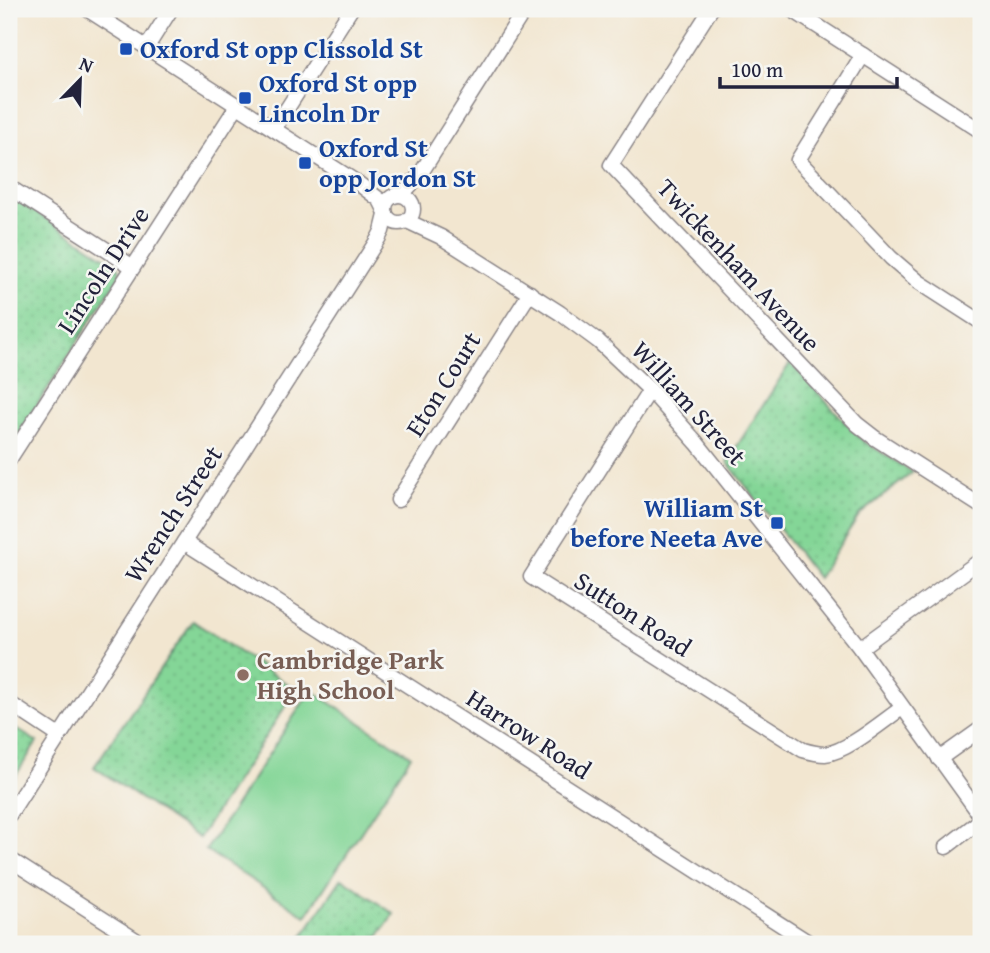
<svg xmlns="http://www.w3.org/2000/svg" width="990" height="953" font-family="'Gentium Book Plus',serif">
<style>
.grass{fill:url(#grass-dots);stroke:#537c69;stroke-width:2}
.garden{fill:#84d697;stroke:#537c69;stroke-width:2}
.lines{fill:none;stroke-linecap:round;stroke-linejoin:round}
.minor-casing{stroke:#8a8486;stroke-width:17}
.minor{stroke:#fff;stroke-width:14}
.transit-dot{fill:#1a4fb4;stroke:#f6f6f2;stroke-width:2.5}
.education-dot{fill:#8d6e63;stroke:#f6f6f2;stroke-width:2.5}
.labels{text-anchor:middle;stroke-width:5;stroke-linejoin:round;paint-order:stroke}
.transit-label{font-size:26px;font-weight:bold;fill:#164399;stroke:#f6f6f2;text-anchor:start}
.street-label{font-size:26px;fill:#22223b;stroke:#f6f6f2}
.education-label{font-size:26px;font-weight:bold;fill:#785e54;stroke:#f6f6f2;text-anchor:start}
</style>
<defs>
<pattern id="grass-dots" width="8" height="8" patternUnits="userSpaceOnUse" patternTransform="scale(1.75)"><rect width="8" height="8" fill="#84d697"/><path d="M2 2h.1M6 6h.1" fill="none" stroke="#72b783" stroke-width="1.8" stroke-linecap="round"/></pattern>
</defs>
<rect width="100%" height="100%" fill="#f6f6f2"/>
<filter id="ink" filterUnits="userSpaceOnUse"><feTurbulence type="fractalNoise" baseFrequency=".0143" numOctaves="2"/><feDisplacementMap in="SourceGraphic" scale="14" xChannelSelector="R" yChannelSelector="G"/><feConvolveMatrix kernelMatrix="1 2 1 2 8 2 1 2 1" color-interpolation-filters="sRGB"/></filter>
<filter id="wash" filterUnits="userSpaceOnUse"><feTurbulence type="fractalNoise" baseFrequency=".00686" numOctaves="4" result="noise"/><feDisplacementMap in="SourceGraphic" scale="28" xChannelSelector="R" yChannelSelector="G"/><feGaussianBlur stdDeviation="1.57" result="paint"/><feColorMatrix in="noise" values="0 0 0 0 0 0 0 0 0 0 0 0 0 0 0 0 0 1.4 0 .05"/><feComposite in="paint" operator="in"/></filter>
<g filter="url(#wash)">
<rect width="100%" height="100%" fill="#f2e6d0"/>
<g class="grass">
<polygon points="9,195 116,264 120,270 118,278 9,449"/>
<polygon points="790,363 863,441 913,472 859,515 818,578 727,462"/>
<polygon points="193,621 296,690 199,838 94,767"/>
<polygon points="9,724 37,742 9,786"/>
<polygon points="342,878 394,914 373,944 305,944 300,940"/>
</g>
<polygon class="garden" points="311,690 411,756 306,916 206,850"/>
</g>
<g filter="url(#ink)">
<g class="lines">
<g class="minor-casing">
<g id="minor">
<polyline points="87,9 359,184 380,200 385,210"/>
<polyline points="711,9 611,165 857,424 875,438 981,506"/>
<polyline points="791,9 981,131"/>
<polyline points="147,47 171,9"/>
<polyline points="863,55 798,160 891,258 919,282 981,322"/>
<polyline points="274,129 351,9"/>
<polyline points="9,187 133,267"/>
<circle cx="399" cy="209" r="14"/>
<polyline points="397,195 406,190 419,176 525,9"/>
<polyline points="407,221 441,237 560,313 598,341 650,390 697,443 860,648 981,816"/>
<path d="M650,390l-119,187 272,173c7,2 14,4 22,4 22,-2 58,-33 77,-46"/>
<polyline points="9,460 237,106"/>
<polyline points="398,500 530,293"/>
<polyline points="184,542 811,944"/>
<polyline points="860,648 981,560"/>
<polyline points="9,703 59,736"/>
<polyline points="939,759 981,729"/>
<polyline points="9,815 378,239 382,231 386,215"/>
<polyline points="946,847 981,820"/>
<polyline points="9,859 142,944"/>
<polyline points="112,944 120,930"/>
</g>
</g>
<use href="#minor" class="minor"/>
</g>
</g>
<g class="transit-dot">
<rect x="119" y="42" width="14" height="14" rx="3.5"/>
<rect x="238" y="91" width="14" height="14" rx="3.5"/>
<rect x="298" y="156" width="14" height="14" rx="3.5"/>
<rect x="770" y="516" width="14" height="14" rx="3.5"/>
</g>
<circle class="education-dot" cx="243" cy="675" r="7"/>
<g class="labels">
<g class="transit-label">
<text x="140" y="58">Oxford St opp Clissold St</text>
<text x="259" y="92">Oxford St opp<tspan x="259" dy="30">Lincoln Dr</tspan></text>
<text x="319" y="157">Oxford St<tspan x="319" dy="30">opp Jordon St</tspan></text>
<text x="763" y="517" text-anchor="end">William St<tspan x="763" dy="30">before Neeta Ave</tspan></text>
</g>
<g class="street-label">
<text transform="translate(739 265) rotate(47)" y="9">Twickenham Avenue</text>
<text transform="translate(103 270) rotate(-57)" y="9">Lincoln Drive</text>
<text transform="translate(443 384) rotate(-58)" y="9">Eton Court</text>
<text transform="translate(689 403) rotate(48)" y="9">William Street</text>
<text transform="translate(173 514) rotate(-57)" y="9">Wrench Street</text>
<text transform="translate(633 614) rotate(33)" y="9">Sutton Road</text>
<text transform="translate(529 734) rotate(33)" y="9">Harrow Road</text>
</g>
<g class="education-label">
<text x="257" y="669">Cambridge Park<tspan x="257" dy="30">High School</tspan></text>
</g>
</g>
<rect width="990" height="953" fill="none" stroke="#f6f6f2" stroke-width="35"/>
<g transform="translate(80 80) rotate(23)" stroke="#f6f6f2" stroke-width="5" paint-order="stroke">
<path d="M0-5L12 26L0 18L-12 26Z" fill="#22223b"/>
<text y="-10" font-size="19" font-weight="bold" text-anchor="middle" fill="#22223b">N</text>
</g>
<path d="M720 77v10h177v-10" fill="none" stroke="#22223b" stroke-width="3.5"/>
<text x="731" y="77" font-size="21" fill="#22223b" stroke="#f6f6f2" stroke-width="5" paint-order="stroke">100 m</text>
</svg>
